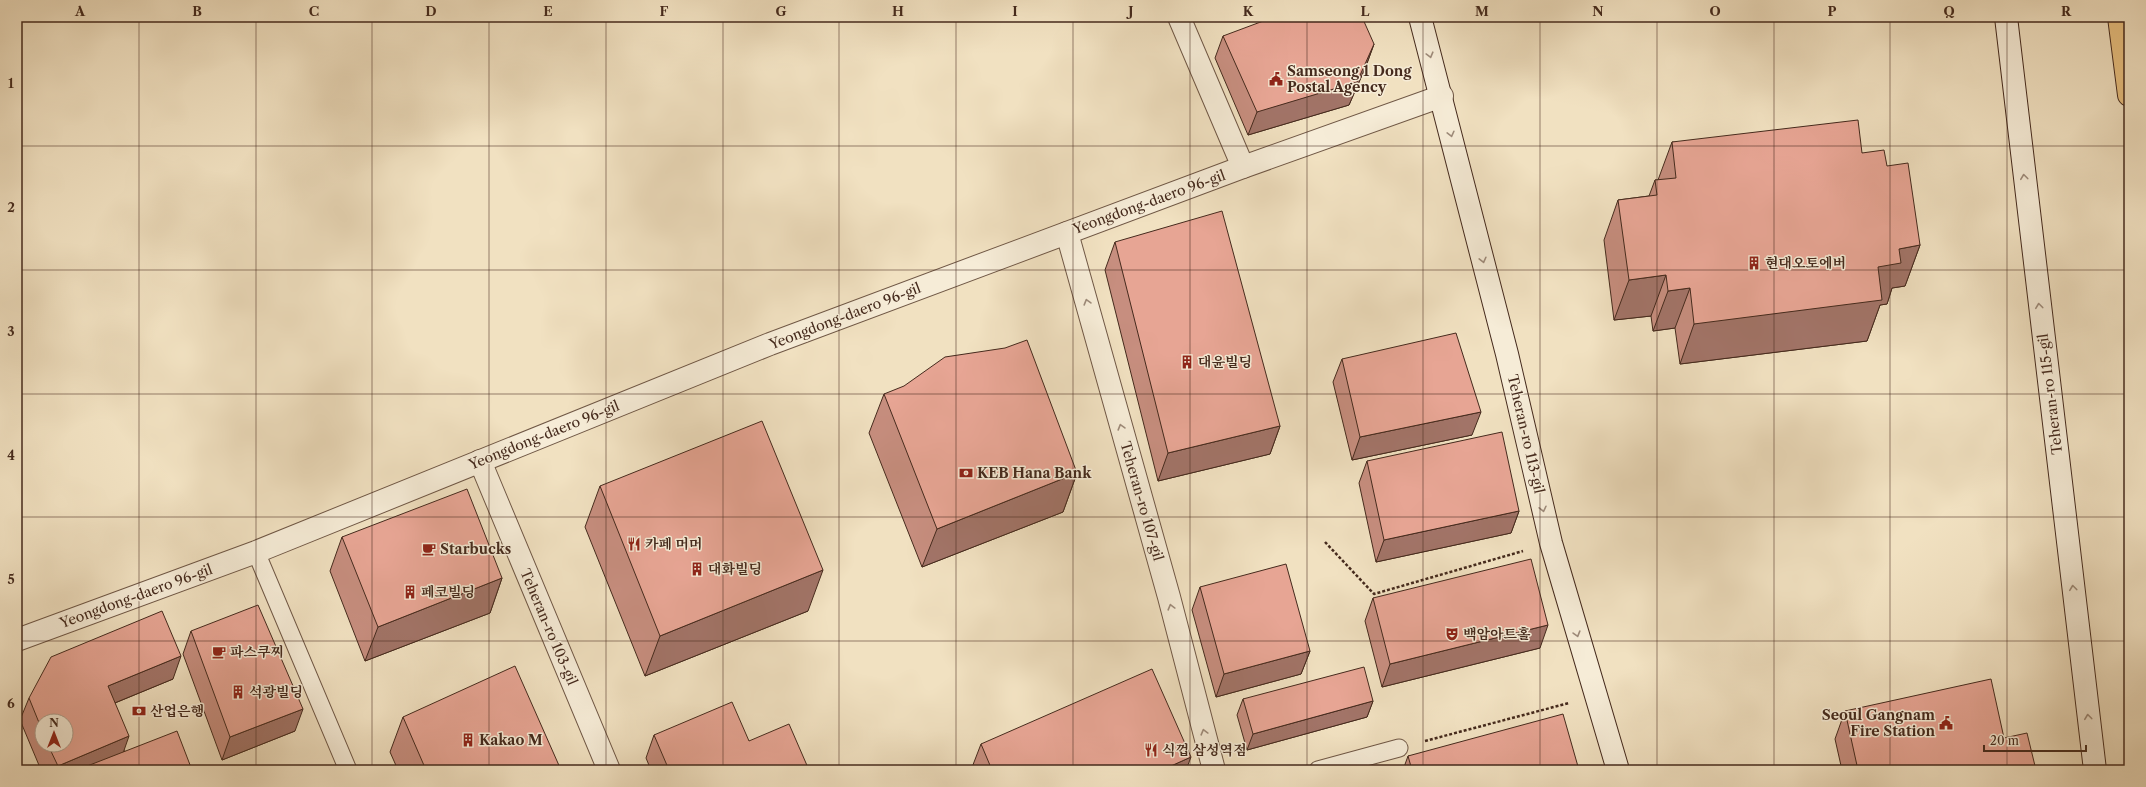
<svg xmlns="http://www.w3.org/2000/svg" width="2146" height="787" font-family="'Libre Caslon Text','Noto Serif KR',serif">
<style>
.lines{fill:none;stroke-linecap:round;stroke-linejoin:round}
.lane-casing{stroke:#705846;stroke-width:19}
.street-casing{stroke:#705846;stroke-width:24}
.secondary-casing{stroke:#452a1d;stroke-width:24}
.highway-casing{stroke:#452a1d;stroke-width:24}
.path{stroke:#452a1d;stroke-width:2.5;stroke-dasharray:3 2;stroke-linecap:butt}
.lane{stroke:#f6ecd7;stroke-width:17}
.street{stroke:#f6ecd7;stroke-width:22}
.secondary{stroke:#f6ecd7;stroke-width:22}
.highway{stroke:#e8c080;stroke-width:22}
.wall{fill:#c78e7f;stroke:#452a1d;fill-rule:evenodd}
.shaded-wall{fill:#a27468;stroke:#452a1d}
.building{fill:#e7a594;stroke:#452a1d}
.oneway{stroke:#9e8b7a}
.grid{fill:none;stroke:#452a1d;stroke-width:1;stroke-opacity:0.55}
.labels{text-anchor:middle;stroke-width:3;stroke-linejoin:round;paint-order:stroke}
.poi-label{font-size:14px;font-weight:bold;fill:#452a1d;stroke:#f6ecd7;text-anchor:start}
.street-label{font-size:14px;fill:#452a1d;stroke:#f6ecd7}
.neatline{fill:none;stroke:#452a1d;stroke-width:1.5}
.grid-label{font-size:13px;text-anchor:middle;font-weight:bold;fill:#452a1d}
</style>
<rect width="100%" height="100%" fill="#f1e1c1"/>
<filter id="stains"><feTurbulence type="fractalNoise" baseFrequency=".005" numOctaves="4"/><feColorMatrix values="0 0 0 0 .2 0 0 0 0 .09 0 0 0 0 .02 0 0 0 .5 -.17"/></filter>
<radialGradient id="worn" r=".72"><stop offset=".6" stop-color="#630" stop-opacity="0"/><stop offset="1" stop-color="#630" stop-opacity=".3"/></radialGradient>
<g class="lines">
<g class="lane-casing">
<g id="lane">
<polyline points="256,552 348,770"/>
<polyline points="1318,770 1399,748"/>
</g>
</g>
<g class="street-casing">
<g id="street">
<polyline points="1179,17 1243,167"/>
<polyline points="1067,233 1169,597 1214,770"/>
<polyline points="480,461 609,770"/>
<polyline points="17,640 256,552 770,344 1243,167 1442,96"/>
</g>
</g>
<g class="secondary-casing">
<g id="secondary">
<polyline points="1420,17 1507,354 1551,543 1618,770"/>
<polyline points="2006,17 2095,770"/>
</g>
</g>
<g class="highway-casing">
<polyline id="highway" points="2119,17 2129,95"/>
</g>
<g class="path">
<polyline points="1325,542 1374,594 1523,551"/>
<polyline points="1425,741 1569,703"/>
</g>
<use href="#lane" class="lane"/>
<use href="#street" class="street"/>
<use href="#secondary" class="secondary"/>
<use href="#highway" class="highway"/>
</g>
<g class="wall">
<polygon points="1223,36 1374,44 1366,66 1349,105 1248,135 1215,58"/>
<polygon points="1672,142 1862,153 1887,166 1920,245 1905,286 1892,288 1887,304 1880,305 1867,341 1680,364 1675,328 1653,331 1651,316 1614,320 1604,240 1618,200 1649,196 1655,180 1658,180"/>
<polygon points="1115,242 1280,426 1270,454 1158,481 1105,270"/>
<polygon points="1342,359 1472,435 1352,460 1333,382"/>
<polygon points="884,394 1077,473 1063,512 922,567 869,433"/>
<polygon points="1367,461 1519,511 1511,533 1376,562 1359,483"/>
<polygon points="600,486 808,611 645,676 585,527"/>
<polygon points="342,537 502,578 490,613 365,661 330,571"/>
<polygon points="1200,587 1310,651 1301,674 1216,697 1192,610"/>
<polygon points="1373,598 1540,648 1382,687 1365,621"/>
<polygon points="191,631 295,731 222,760 183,654"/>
<path d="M173,679l-58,24 9,48 68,19h-151l-21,-50 9,-22zM42,721l24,24h-24z"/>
<polygon points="1243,699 1373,701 1367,717 1247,750 1237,715"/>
<polygon points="1845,711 2004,738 2036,770 1842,770 1835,739"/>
<polygon points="403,717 561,770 398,770 390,752"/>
<polygon points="654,735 749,741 809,770 651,770 646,758"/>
<polygon points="981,744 1186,770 971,770"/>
<polygon points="1408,756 1579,770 1403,770"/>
</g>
<g class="shaded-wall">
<polygon points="1374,44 1366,66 1349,105 1248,135 1257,112"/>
<polygon points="1920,245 1905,286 1892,288 1887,304 1880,305 1867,341 1680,364 1694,324 1878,267 1899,249"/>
<polygon points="1666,275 1651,316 1614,320 1629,280"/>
<polygon points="1690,288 1675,328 1653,331 1668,291"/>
<polygon points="1481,412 1472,435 1352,460 1360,437"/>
<polygon points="1280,426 1270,454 1158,481 1168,453"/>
<polygon points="1077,473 1063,512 922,567 937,529"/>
<polygon points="1519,511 1511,533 1376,562 1384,540"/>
<polygon points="823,570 808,611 645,676 660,636"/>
<polygon points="502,578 490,613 365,661 378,627"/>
<polygon points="1548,625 1540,648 1382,687 1390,664"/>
<polygon points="1310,651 1301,674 1216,697 1224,674"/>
<polygon points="181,656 173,679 100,709 108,686"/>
<polygon points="1373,701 1367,717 1247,750 1253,734"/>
<polygon points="303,709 295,731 222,760 230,737"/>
<polygon points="129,736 121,759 95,770 56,770 58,766"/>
<polygon points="1191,757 1186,770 1162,770"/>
</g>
<g class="building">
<polygon points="1274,17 1362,17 1374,44 1357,82 1257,112 1223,36"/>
<polygon points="1858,120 1862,153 1884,150 1887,166 1908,163 1920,245 1899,249 1901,263 1878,267 1882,300 1694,324 1690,288 1668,291 1666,275 1629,280 1618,200 1657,195 1655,180 1676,178 1672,142"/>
<polygon points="1222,211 1280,426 1168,453 1115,242"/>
<polygon points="1456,333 1481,412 1360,437 1342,359"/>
<polygon points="1027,340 1077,473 937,529 884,394 904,386 945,357 1005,348"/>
<polygon points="762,421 823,570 660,636 600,486"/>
<polygon points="1502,432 1519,511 1384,540 1367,461"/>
<polygon points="467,489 502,578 378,627 342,537"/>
<polygon points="1531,559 1548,625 1390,664 1373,598"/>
<polygon points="1286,564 1310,651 1224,674 1200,587"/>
<polygon points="258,605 303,709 230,737 191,631"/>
<polygon points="162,611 181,656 108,686 129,736 58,766 48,745 66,745 66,721 42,721 42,730 29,698 51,657"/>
<polygon points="515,666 561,770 426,770 403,717"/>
<polygon points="1364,667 1373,701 1253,734 1243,699"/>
<polygon points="1152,669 1191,757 1162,770 992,770 981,744"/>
<polygon points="1991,679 2004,738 2027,733 2036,770 1858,770 1845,711"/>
<polygon points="732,702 749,741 789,724 809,770 669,770 654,735"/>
<polygon points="1563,714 1579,770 1412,770 1408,756"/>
<polygon points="177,731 192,770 77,770"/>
</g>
<defs><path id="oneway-chevron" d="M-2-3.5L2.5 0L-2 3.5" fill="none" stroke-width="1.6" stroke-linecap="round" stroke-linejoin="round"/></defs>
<g class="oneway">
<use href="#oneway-chevron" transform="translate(1430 55) rotate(75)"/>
<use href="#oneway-chevron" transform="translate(1451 134) rotate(76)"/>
<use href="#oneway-chevron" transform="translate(2024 177) rotate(-97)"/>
<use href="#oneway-chevron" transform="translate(1483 260) rotate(76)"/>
<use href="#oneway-chevron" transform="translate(1087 302) rotate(-106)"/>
<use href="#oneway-chevron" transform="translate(2039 306) rotate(-97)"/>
<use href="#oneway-chevron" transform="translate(1121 427) rotate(-106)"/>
<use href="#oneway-chevron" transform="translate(1543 509) rotate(77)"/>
<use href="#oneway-chevron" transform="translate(2073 588) rotate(-97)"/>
<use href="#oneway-chevron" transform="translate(1171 607) rotate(-105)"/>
<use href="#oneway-chevron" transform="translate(1577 634) rotate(74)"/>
<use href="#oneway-chevron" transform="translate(2088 717) rotate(-97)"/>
<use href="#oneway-chevron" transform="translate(1204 732) rotate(-105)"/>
</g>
<path class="grid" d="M139,17v753M256,17v753M372,17v753M489,17v753M606,17v753M723,17v753M839,17v753M956,17v753M1073,17v753M1190,17v753M1307,17v753M1423,17v753M1540,17v753M1657,17v753M1774,17v753M1890,17v753M2007,17v753M17,146h2112M17,270h2112M17,394h2112M17,517h2112M17,641h2112"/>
<defs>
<g id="civic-bare" transform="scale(1.08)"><path d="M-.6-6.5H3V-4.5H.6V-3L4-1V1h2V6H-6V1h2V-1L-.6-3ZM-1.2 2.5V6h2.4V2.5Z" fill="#8f2418" stroke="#f6ecd7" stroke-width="2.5" paint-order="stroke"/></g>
<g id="building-bare" transform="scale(1.08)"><path d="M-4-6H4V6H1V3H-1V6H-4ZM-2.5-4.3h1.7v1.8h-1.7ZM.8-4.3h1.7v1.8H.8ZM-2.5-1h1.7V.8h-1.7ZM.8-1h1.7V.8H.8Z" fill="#8f2418" stroke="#f6ecd7" stroke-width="2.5" paint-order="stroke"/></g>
<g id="bank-bare" transform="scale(1.08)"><path d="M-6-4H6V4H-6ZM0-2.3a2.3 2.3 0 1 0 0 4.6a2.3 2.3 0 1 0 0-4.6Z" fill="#8f2418" stroke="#f6ecd7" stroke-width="2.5" paint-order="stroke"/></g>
<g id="restaurant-bare" transform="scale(1.08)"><path d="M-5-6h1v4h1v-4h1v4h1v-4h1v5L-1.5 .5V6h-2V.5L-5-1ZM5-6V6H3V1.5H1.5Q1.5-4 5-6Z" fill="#8f2418" stroke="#f6ecd7" stroke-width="2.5" paint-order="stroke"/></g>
<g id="cafe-bare" transform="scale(1.08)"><path d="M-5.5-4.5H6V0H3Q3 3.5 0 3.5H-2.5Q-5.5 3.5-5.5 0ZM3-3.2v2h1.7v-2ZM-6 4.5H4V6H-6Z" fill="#8f2418" stroke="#f6ecd7" stroke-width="2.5" paint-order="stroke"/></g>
<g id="theatre-bare" transform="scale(1.08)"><path d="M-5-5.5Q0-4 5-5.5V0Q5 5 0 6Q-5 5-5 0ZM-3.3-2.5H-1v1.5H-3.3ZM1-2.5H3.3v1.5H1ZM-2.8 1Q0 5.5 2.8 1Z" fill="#8f2418" stroke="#f6ecd7" stroke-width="2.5" paint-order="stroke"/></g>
</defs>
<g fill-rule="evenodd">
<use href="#civic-bare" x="1276" y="79"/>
<use href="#building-bare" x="1754" y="263"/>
<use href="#building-bare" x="1187" y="362"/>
<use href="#bank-bare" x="966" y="473"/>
<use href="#restaurant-bare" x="634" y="544"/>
<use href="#cafe-bare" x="429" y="549"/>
<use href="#building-bare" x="697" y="569"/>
<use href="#building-bare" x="410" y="592"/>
<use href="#theatre-bare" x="1452" y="634"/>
<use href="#cafe-bare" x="219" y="652"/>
<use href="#building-bare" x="238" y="692"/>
<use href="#bank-bare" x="139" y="711"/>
<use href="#civic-bare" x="1946" y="723"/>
<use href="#building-bare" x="468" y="740"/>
<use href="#restaurant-bare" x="1151" y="750"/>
</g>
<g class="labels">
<g class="poi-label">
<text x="1287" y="76">Samseong 1 Dong<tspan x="1287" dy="16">Postal Agency</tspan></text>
<text x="1765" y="268">현대오토에버</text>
<text x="1198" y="367">대윤빌딩</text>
<text x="977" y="478">KEB Hana Bank</text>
<text x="645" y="549">카페 머머</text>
<text x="440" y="554">Starbucks</text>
<text x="708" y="574">대화빌딩</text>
<text x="421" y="597">페코빌딩</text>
<text x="1463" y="639">백암아트홀</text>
<text x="230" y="657">파스쿠찌</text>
<text x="249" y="697">석광빌딩</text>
<text x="150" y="716">산업은행</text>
<text x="1935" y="720" text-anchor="end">Seoul Gangnam<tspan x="1935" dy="16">Fire Station</tspan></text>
<text x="479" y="745">Kakao M</text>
<text x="1162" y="755">식껍 삼성역점</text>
</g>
<g class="street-label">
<text transform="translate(1149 202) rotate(-20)" y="5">Yeongdong-daero 96-gil</text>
<text transform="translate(845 316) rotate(-21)" y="5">Yeongdong-daero 96-gil</text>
<text transform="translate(2050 394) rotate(-97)" y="5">Teheran-ro 115-gil</text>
<text transform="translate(1526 434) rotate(77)" y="5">Teheran-ro 113-gil</text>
<text transform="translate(544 435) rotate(-22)" y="5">Yeongdong-daero 96-gil</text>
<text transform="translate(1142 501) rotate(74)" y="5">Teheran-ro 107-gil</text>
<text transform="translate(136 596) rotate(-20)" y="5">Yeongdong-daero 96-gil</text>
<text transform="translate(549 627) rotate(67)" y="5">Teheran-ro 103-gil</text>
</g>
</g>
<rect width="2146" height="787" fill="none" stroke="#f1e1c1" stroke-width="44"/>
<g transform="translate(54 733)"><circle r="19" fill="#f6ecd7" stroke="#af9e8d"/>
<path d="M0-3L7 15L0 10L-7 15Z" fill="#8f2418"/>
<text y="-6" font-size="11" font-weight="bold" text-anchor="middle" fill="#452a1d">N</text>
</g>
<path d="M1984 745v6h102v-6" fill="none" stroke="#452a1d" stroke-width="2"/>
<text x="1990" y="745" font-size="12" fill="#452a1d" stroke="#f6ecd7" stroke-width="3" paint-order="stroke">20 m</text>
<rect x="22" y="22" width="2102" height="743" class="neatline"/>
<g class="grid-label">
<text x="80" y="16">A</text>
<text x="197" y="16">B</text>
<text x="314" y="16">C</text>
<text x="431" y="16">D</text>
<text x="548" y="16">E</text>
<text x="664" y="16">F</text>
<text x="781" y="16">G</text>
<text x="898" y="16">H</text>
<text x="1015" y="16">I</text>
<text x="1131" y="16">J</text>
<text x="1248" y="16">K</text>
<text x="1365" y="16">L</text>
<text x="1482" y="16">M</text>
<text x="1598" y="16">N</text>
<text x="1715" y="16">O</text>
<text x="1832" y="16">P</text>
<text x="1949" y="16">Q</text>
<text x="2066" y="16">R</text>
<text x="11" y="88">1</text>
<text x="11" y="212">2</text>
<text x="11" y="336">3</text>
<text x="11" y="460">4</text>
<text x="11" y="584">5</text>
<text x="11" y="708">6</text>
</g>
<rect width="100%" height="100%" filter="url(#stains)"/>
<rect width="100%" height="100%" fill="url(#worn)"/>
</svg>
